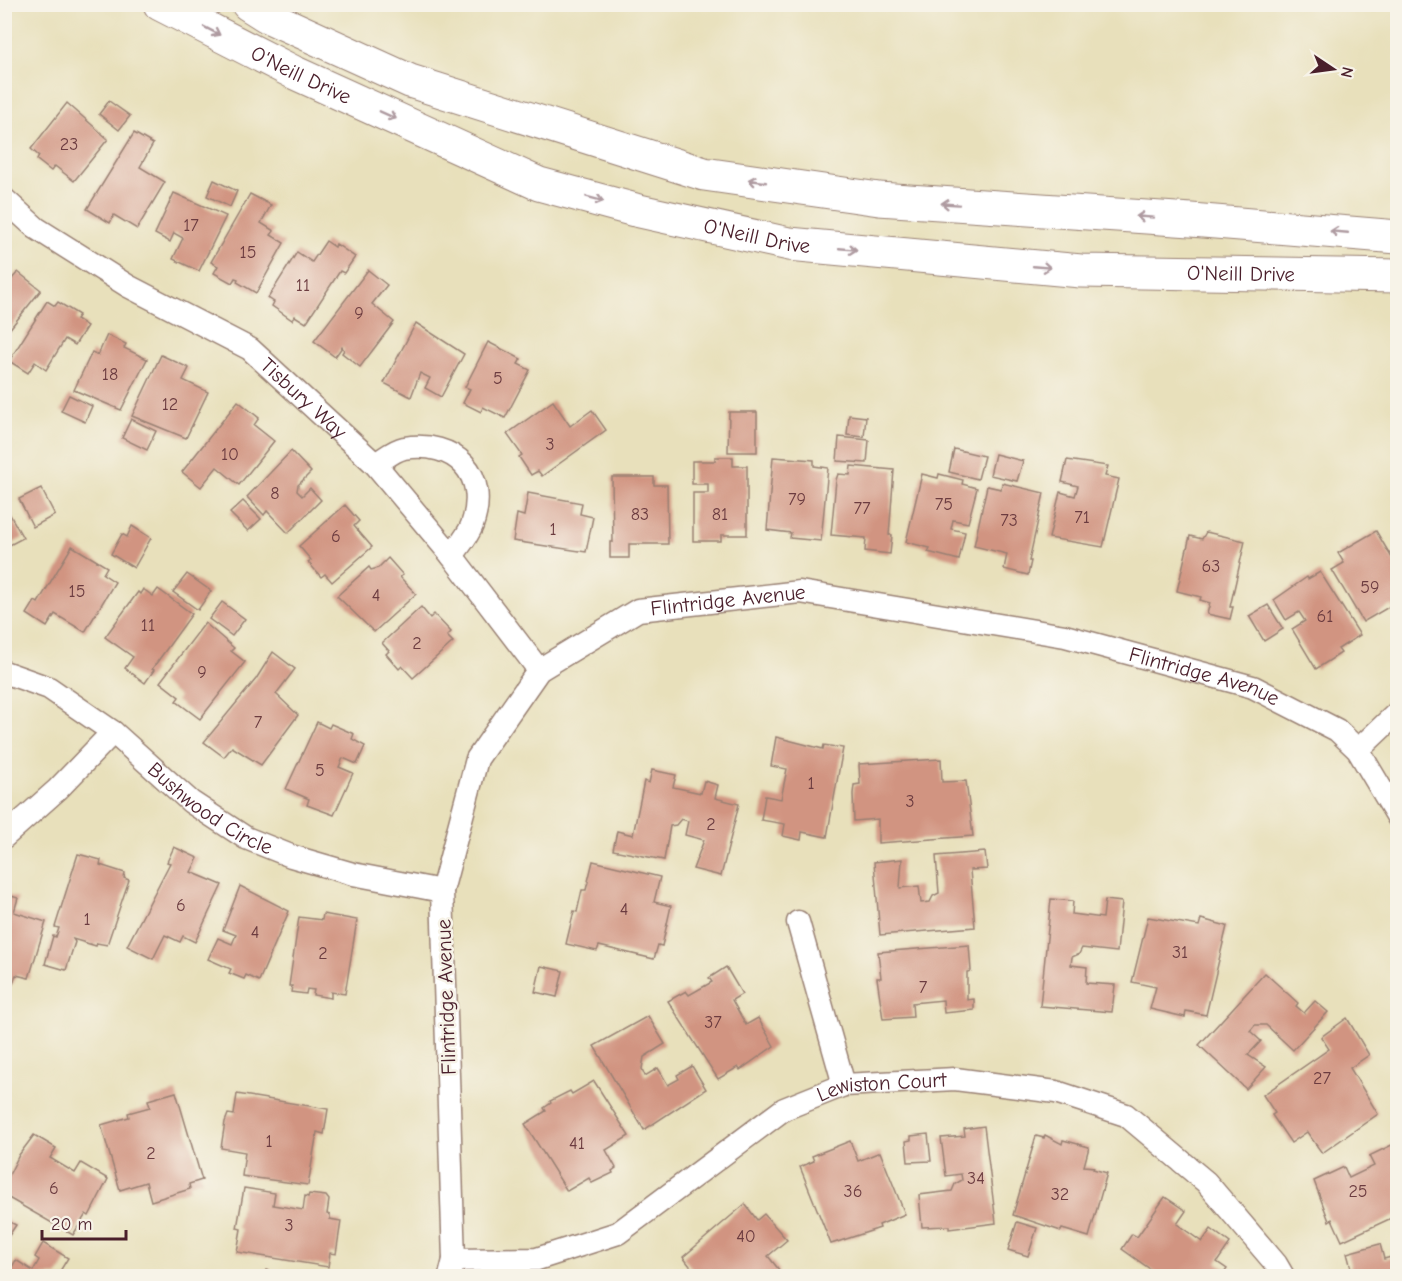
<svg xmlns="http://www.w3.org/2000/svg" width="1402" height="1281" font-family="'Comic Neue',sans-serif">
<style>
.building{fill:#d19481}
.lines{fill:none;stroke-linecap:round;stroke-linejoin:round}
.minor-casing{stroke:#998073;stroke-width:25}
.secondary-casing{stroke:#998073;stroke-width:35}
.minor{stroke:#fff;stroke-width:22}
.secondary{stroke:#fff;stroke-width:33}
.oneway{stroke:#ae9aa0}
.labels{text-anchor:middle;stroke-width:5;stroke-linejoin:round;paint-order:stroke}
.number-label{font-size:18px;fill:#6c3c40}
.street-label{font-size:21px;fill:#4a1f2b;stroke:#f7f3e8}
</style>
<rect width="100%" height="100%" fill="#f7f3e8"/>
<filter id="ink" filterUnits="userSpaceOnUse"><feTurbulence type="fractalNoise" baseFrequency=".0167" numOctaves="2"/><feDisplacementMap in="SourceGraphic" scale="12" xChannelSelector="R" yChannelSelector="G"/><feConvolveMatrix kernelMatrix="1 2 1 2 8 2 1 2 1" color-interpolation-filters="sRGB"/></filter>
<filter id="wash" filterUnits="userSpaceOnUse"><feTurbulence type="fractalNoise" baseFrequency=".008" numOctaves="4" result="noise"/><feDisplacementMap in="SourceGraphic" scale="24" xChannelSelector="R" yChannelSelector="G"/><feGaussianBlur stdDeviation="1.35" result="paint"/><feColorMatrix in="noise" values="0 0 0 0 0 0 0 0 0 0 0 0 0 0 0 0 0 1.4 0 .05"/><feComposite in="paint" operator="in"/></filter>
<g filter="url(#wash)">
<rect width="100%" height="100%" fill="#e8e0bb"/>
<g id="blocks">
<g class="building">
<polygon points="109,101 130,116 119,130 99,114"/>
<polygon points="67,103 108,139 74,181 55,166 51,171 37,160 39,156 31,149"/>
<polygon points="134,133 153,144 140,167 165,182 137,229 114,215 110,223 87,209"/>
<polygon points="214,180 237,191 230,207 207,196"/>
<polygon points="174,193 226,216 199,271 173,259 183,238 174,233 170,242 155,234"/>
<polygon points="250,194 271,205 261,223 274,231 271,235 284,243 256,293 237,282 238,279 235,278 232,283 214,273 218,266 211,262"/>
<polygon points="326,241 335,247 336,244 355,257 344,273 340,271 306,323 295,316 292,320 272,306 274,302 268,298 297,252 312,262"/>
<polygon points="368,270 387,285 372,304 394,322 360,367 342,353 344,350 342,347 335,357 314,341"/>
<polygon points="18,272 41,290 4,336 4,277 10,281"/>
<polygon points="47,301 55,306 58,302 79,315 76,319 87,326 75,345 65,339 46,370 35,362 28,373 9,361"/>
<polygon points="416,323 464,354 441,397 425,388 430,378 420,373 411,397 384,383"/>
<polygon points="107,335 126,344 124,348 147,359 121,410 74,390 92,352 98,355"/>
<polygon points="488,342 521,359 518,364 530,370 505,418 483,407 481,412 463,403 470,389 465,387"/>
<polygon points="161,355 189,368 183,380 208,392 186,438 132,416"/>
<polygon points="69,395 92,406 85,422 61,411"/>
<polygon points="238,401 259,418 254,425 274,441 239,485 217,467 201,487 182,472"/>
<polygon points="553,401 570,426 592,410 606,430 542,476 538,471 531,475 519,457 522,455 507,434"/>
<polygon points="729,412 757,412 757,452 728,452"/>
<polygon points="849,415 866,417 864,437 847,435"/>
<polygon points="131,419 156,431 147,450 122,438"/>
<polygon points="839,437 869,440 867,463 837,461"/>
<polygon points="954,449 984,456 978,479 949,472"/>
<polygon points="291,451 311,472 298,485 297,491 302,496 310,488 321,500 288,533 267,511 264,515 247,497"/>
<polygon points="995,454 1023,461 1017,481 990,475"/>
<polygon points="715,457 733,457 733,466 747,466 747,535 721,535 721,541 693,541 693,493 708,493 708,484 692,484 692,461 715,461"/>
<polygon points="773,457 814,460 814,466 828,468 821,541 790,538 791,533 767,530"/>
<polygon points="1067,460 1108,466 1105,476 1119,479 1103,547 1049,538 1060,492 1075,496 1078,486 1062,482"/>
<polygon points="851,466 894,470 889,535 892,535 890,554 865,551 866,538 831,535 836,480 838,474 850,475"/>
<polygon points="922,474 938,478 939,474 963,480 962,484 977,488 968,523 953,520 951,529 965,532 959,560 928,552 930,548 906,542"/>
<polygon points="612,477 654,477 654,485 667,485 668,544 629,544 629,558 610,558 610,542 613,542"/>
<polygon points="1002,483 1044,493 1029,561 1031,561 1028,575 1004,569 1007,554 974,546 987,486 1001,489"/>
<polygon points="41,488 55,515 33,527 19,499"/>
<polygon points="528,493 582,503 580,514 593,517 586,552 513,541 517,514 524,516"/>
<polygon points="243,501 261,519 248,531 230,513"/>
<polygon points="4,504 23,538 4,548"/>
<polygon points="345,505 359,521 354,526 372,547 332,582 325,574 321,577 308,562 311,560 299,546"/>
<polygon points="132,526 151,538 134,568 111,554 122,534 127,537"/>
<polygon points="1376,531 1398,568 1398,614 1392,605 1363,622 1332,570 1344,563 1338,553"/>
<polygon points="1206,532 1245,541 1230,607 1233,607 1230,619 1207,614 1210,603 1200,600 1201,597 1177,591 1190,536 1202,539"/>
<polygon points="72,546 107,567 103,574 115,582 85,632 55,614 47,627 27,614 35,601 38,603"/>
<polygon points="388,558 403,575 400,577 416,594 374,632 337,596 369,567 371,570 378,568"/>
<polygon points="1320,572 1360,635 1338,649 1341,653 1316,669 1292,629 1305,621 1299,612 1286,620 1274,600 1307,577 1308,579"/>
<polygon points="187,574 211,591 198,610 173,592"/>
<polygon points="143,589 153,596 158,589 192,614 152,669 154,670 145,683 125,668 133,657 105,637 138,592 140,594"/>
<polygon points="222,602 245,619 232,636 209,619"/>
<polygon points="1268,605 1283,629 1264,641 1249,616"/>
<polygon points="421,607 430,618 434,614 451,632 447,636 453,642 413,678 402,666 399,669 386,654 389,651 382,643"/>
<polygon points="205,623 234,648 231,651 245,662 200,719 176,701 179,697 160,682"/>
<polygon points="273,652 295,669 276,694 298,715 261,765 232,747 224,757 204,742 256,679"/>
<polygon points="317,722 329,728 331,724 354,734 352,739 365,746 357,764 343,758 339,767 353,773 334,815 307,805 309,799 286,789"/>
<polygon points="776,737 823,749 824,745 843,748 827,837 802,832 801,840 783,836 785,824 761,820 765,796 781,799 787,769 771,766"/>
<polygon points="941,759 942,782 966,781 973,836 878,843 878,819 854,821 853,794 854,785 860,784 859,764"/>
<polygon points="652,770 676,775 673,787 701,793 704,781 718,785 715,798 739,804 721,876 693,869 704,840 685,835 688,821 681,819 676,825 670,826 664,860 613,850 617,831 633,835 644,781 649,783"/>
<polygon points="174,847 198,858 191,872 222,885 195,942 183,936 180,942 165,935 153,959 127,946 170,863 167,862"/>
<polygon points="985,852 987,869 970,870 975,927 880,935 874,862 902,859 900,888 919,886 921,903 930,902 933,896 939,893 936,856"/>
<polygon points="78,854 101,860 100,865 125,873 124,878 129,880 107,945 97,943 96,946 73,939 75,942 66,970 45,964 53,936 56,937 59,928 55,927"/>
<polygon points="593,861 660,877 654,902 671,906 662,946 658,945 654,959 599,946 597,951 566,944 574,911 577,912 582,890 586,890"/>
<polygon points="240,886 289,911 259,981 246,975 244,979 229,973 231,969 208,959 218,938 232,944 236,935 223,930"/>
<polygon points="4,894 18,898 14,912 46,922 29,978 16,975 13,984 4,981"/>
<polygon points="1051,899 1073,901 1072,914 1103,918 1105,900 1122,902 1117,952 1082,948 1079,954 1072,957 1071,965 1087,967 1086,983 1115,985 1112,1012 1040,1006"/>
<polygon points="323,914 357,920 345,994 331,992 331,998 313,995 314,990 307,989 306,994 291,992 292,986 289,986 299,917 322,920"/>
<polygon points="1148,917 1199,926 1201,919 1227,926 1206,1015 1186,1011 1185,1017 1150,1009 1156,987 1132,982"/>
<polygon points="969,945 971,971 967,972 967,1000 974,999 974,1010 944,1013 943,1000 912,1003 913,1017 883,1019 877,978 881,978 878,952"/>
<polygon points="541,966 563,971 557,997 535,992"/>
<polygon points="726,967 742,994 732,1000 746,1025 758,1018 774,1046 740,1070 738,1067 718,1079 668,1001 686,991 689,995 712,982 709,978"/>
<polygon points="1265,973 1298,1003 1296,1006 1304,1013 1315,1001 1328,1012 1293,1050 1266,1025 1255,1025 1250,1031 1261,1041 1248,1055 1266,1067 1246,1089 1199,1045"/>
<polygon points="648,1016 665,1044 644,1057 642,1069 645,1076 658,1068 668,1085 679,1079 677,1075 692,1066 706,1089 644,1130 594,1046"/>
<polygon points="1347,1018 1369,1055 1350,1068 1378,1114 1322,1153 1307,1132 1291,1143 1272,1115 1275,1113 1263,1095 1329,1049 1321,1037"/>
<polygon points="594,1081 629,1136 606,1150 616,1168 612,1171 613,1173 592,1183 589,1178 567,1191 525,1124 546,1111 544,1108 551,1103 550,1101 570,1091 572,1094"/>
<polygon points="176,1092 202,1180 189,1184 190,1189 151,1201 146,1182 120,1190 101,1125 129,1117 128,1113 150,1107 148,1100"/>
<polygon points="237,1094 328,1109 324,1134 317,1132 308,1185 242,1176 245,1152 221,1148 225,1122 228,1114 234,1115"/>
<polygon points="984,1126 996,1223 949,1229 949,1226 922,1227 919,1195 952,1191 955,1184 962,1180 961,1174 946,1176 941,1138 965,1136 964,1129"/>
<polygon points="928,1134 931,1161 908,1162 906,1141 911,1140 911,1136"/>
<polygon points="34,1135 56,1148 50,1158 75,1173 81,1163 108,1179 89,1216 86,1214 73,1235 5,1196 5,1172 9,1175 19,1155"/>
<polygon points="1045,1135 1062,1144 1063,1140 1089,1147 1084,1166 1094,1167 1093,1169 1107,1173 1089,1237 1062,1229 1061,1231 1013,1215 1036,1136 1044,1138"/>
<polygon points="850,1141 858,1161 880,1152 905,1214 879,1225 880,1228 831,1244 800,1167 814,1161 812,1156"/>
<polygon points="1398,1142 1398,1215 1342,1241 1332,1219 1329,1221 1314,1181 1344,1167 1349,1178 1374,1166 1369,1156"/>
<polygon points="244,1188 275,1193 273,1205 303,1210 305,1196 308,1197 309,1194 326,1196 329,1200 327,1214 330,1215 330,1219 341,1221 336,1254 330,1253 328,1267 237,1252 241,1229 237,1228"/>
<polygon points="1165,1197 1186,1211 1177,1224 1202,1242 1211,1229 1230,1243 1217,1262 1227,1269 1222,1276 1160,1276 1122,1249 1132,1234 1137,1237"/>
<polygon points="745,1204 757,1220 764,1214 787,1240 768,1256 780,1271 774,1276 694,1276 697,1275 683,1257"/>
<polygon points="4,1219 16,1225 4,1243"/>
<polygon points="1017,1222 1037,1228 1028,1256 1008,1250"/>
<polygon points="43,1243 68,1258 57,1276 4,1276 4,1272 8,1274 16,1260 33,1271 39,1260 35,1257"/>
<polygon points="1380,1244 1384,1259 1398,1255 1398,1276 1353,1276 1347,1253"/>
<polygon points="266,1270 282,1276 263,1276"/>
</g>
</g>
</g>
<g filter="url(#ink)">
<use href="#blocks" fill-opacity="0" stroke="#998073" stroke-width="1.5"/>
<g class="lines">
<g class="minor-casing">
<g id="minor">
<path id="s1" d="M4,199l32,29 92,58 122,63 125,115 77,92 87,114"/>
<path d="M375,464c9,-5 19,-14 29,-16 51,-8 86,26 68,77 -4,11 -14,22 -20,31"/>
<path id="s2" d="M4,672l45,16 64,44 78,70 55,36 45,18 62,18 89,17"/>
<polyline points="1358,750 1398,712"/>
<polyline points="4,837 58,789 113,732"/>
<polyline points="798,922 844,1085"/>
<path id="s3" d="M454,1260l83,-1 81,-26 166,-124 60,-24 111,-6 101,13 70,23 80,67 70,82 7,12"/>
<path id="s4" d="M450,1276l4,-16 -12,-369 35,-132 62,-89 99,-60 162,-18 265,44 188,51 84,43 21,20 40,67"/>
</g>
</g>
<g class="secondary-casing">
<g id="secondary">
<path id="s5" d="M160,4l133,68 246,112 96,26 154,34 292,27 317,5"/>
<polyline points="248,4 267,16 410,81 704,174 879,199 1191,220 1398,237"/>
</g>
</g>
<use href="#minor" class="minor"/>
<use href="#secondary" class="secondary"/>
</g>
<defs><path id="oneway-shaft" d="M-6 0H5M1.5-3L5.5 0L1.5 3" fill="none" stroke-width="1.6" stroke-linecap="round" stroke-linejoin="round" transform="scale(1.5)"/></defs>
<g class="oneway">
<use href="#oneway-shaft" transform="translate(212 31) rotate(27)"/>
<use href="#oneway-shaft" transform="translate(388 115) rotate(24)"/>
<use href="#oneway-shaft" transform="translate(757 181) rotate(-172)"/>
<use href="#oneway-shaft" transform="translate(595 199) rotate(15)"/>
<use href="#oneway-shaft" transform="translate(950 204) rotate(-176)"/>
<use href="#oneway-shaft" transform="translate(1145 217) rotate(-176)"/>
<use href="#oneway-shaft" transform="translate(1339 232) rotate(-175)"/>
<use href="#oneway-shaft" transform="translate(848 249) rotate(5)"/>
<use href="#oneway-shaft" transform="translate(1042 267) rotate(5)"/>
</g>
</g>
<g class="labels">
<g class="number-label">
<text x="69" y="150">23</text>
<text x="191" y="231">17</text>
<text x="248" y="258">15</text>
<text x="303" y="291">11</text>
<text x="359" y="319">9</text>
<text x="110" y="380">18</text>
<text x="498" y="384">5</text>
<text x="170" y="410">12</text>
<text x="550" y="450">3</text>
<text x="230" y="460">10</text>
<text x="275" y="499">8</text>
<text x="797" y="505">79</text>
<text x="944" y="510">75</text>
<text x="862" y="514">77</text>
<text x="640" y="520">83</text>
<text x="720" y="520">81</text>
<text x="1082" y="523">71</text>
<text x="1009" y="526">73</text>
<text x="553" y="535">1</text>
<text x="336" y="542">6</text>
<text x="1211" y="572">63</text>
<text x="1370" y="593">59</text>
<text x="77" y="597">15</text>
<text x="376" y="601">4</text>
<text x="1325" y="622">61</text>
<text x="148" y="631">11</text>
<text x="417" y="649">2</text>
<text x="202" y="678">9</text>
<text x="258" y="728">7</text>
<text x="320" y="776">5</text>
<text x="811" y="789">1</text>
<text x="910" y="807">3</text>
<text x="711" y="830">2</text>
<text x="181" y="911">6</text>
<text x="624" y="915">4</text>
<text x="87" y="925">1</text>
<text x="255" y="938">4</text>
<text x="1180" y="958">31</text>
<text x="323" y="959">2</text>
<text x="923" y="993">7</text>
<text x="713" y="1028">37</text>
<text x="1322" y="1084">27</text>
<text x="269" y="1147">1</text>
<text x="577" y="1149">41</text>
<text x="151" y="1159">2</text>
<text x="976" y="1184">34</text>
<text x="54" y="1194">6</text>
<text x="853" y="1197">36</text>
<text x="1358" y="1197">25</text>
<text x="1060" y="1200">32</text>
<text x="289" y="1231">3</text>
<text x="746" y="1242">40</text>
</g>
<g class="street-label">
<text dy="7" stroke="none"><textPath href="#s5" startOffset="158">O'Neill Drive</textPath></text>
<text dy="7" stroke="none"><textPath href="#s5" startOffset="644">O'Neill Drive</textPath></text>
<text dy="7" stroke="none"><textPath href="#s5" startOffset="1130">O'Neill Drive</textPath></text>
<text dy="7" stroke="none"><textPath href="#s1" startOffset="362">Tisbury Way</textPath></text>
<text dy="7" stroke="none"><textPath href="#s4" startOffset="837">Flintridge Avenue</textPath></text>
<text dy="7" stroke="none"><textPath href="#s4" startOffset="1323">Flintridge Avenue</textPath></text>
<text dy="7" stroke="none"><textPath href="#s2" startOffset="250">Bushwood Circle</textPath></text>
<text transform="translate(446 997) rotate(-92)" y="7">Flintridge Avenue</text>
<text dy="7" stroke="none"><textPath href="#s3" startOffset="477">Lewiston Court</textPath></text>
</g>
</g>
<rect width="1402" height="1281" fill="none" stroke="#f7f3e8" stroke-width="24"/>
<g transform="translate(1333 69) rotate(103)" stroke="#f7f3e8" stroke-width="4.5" paint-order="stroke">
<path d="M0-4.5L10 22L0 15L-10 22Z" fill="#4a1f2b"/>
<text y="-9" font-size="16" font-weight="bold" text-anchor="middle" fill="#4a1f2b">N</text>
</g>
<path d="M42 1230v9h84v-9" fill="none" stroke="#4a1f2b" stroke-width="3"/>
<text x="51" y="1230" font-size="18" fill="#4a1f2b" stroke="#f7f3e8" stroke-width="4.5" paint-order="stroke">20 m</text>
</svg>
